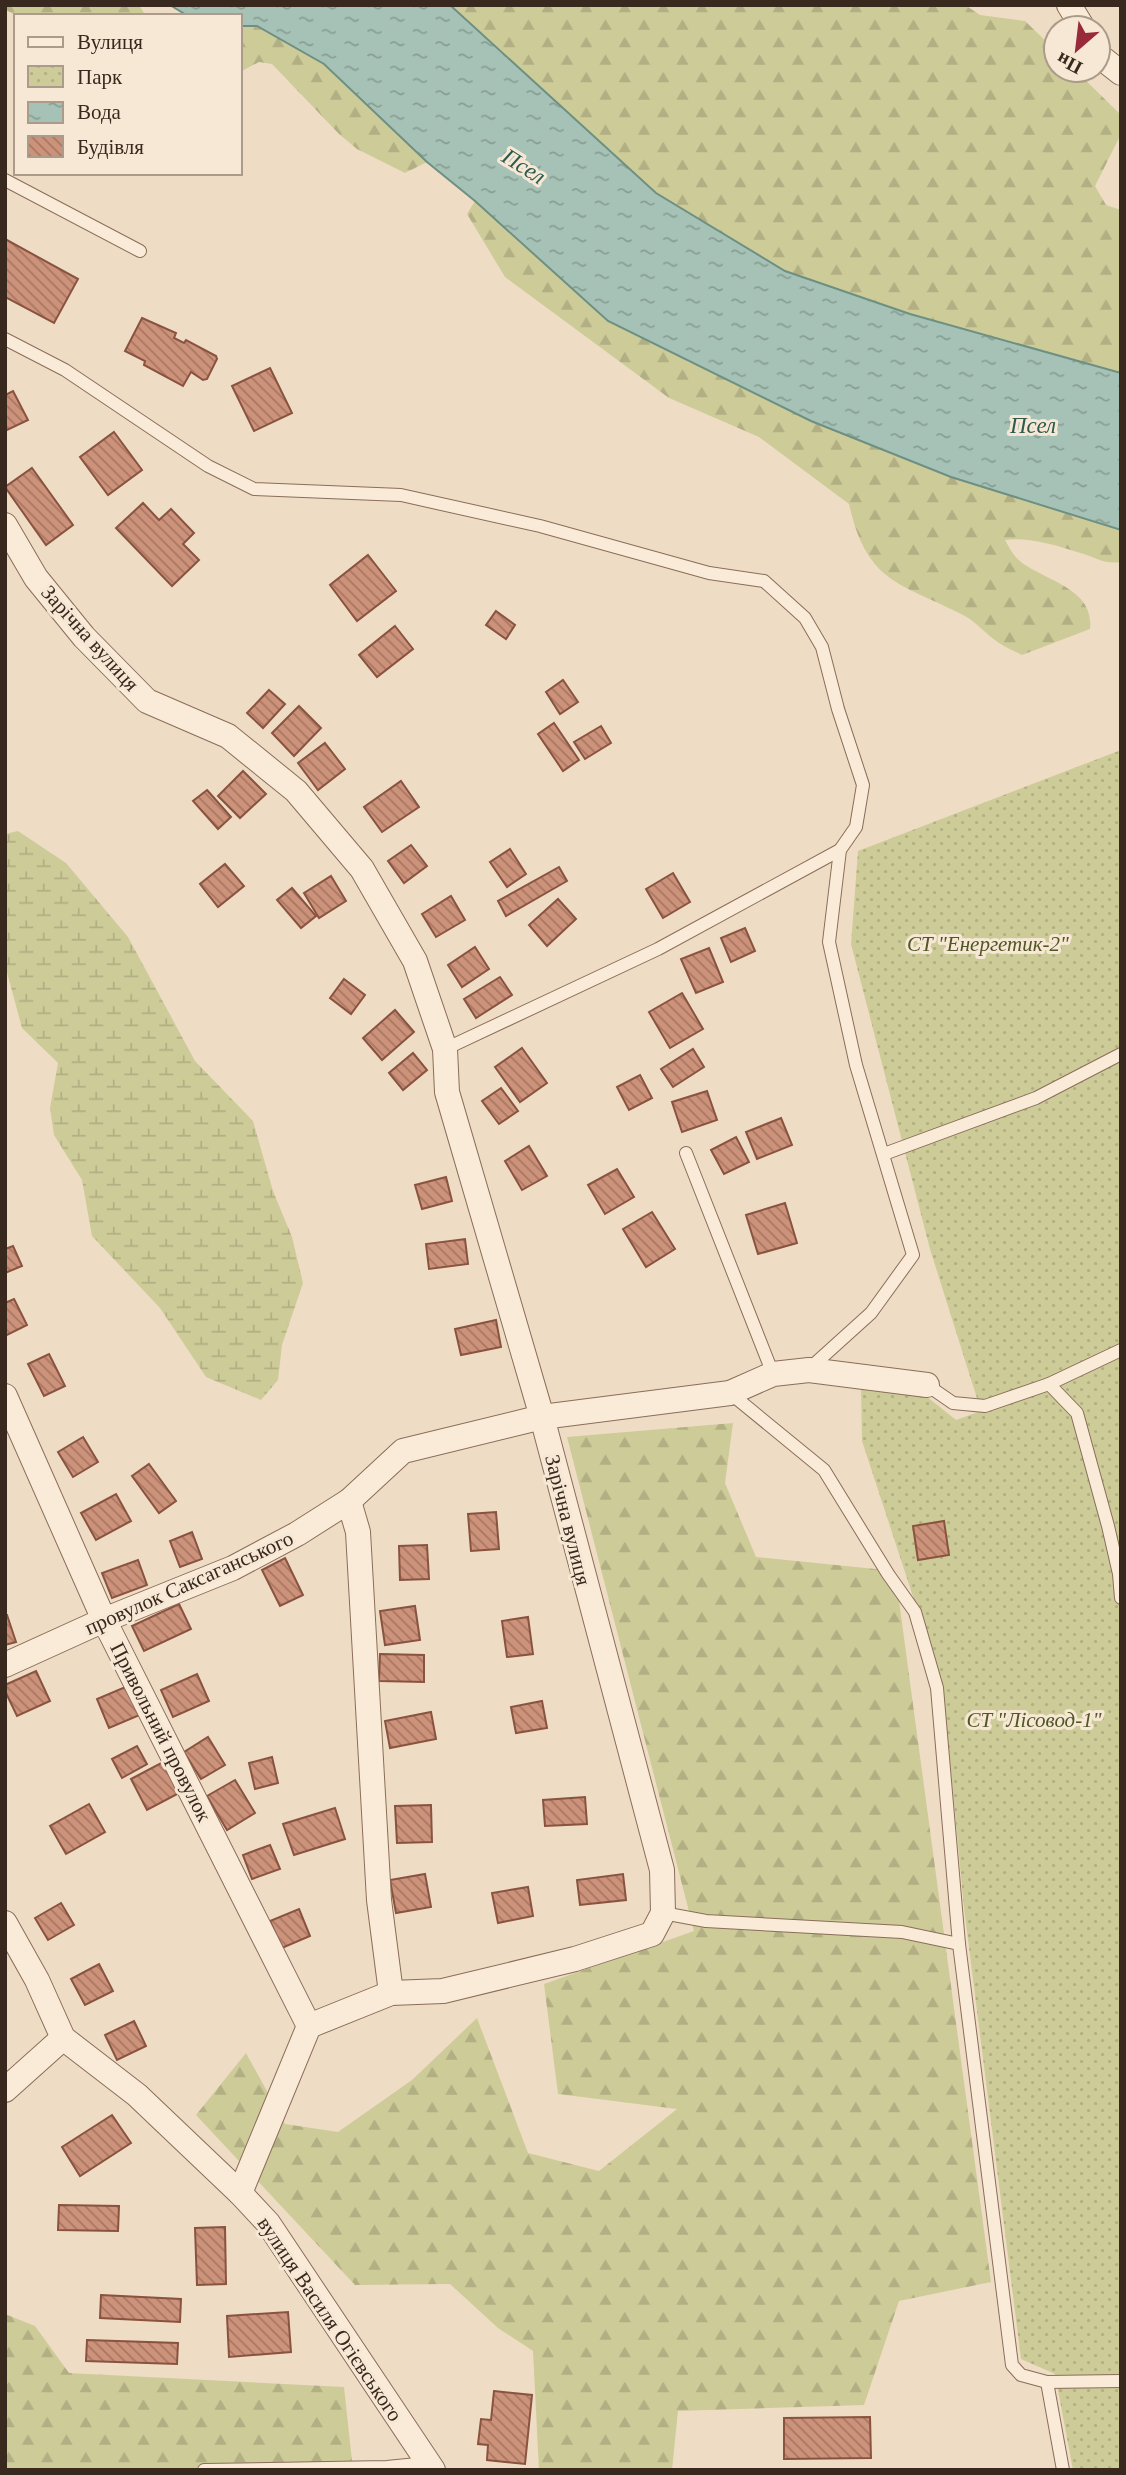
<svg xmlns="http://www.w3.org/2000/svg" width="1126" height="2475" font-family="'Times New Roman',serif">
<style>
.forest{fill:url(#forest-firs)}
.wetland{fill:url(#wetland-marsh)}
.park{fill:url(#park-dots)}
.water{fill:url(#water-ripples);stroke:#6d9083;stroke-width:2}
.building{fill:url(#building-back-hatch);stroke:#895340;stroke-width:2}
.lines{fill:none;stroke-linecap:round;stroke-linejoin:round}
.lane-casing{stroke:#8a6d5a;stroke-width:14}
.street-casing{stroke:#8a6d5a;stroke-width:26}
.lane{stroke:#f9ebd8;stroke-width:12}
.street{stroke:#f9ebd8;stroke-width:24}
.labels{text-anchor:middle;stroke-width:6;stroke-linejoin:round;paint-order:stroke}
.street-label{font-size:21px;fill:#39281e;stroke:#f6e8d4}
.park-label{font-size:21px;font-style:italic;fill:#505625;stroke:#f6e8d4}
.water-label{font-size:23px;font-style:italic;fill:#2e5951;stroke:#f6e8d4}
</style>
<defs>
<pattern id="forest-firs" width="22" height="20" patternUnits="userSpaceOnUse" patternTransform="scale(1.75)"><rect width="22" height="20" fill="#cdcc98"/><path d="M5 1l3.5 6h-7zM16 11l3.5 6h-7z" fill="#b1af83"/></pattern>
<pattern id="wetland-marsh" width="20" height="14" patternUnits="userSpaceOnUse" patternTransform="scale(1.75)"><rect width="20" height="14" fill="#cdcc98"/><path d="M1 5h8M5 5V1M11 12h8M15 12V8" fill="none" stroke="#b1af83"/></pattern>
<pattern id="park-dots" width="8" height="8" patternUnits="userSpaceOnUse" patternTransform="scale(1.75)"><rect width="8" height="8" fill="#cdcc98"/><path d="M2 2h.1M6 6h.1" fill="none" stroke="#b1af83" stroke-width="1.8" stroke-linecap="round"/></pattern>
<pattern id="water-ripples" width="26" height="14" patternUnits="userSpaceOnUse" patternTransform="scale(1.75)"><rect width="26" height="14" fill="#a6c2b6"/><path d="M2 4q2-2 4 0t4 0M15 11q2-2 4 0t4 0" fill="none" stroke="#889e93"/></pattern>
<pattern id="building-back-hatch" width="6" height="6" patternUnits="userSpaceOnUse" patternTransform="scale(1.75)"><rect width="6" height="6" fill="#cd927a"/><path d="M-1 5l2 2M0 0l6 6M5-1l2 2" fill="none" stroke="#a77763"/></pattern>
</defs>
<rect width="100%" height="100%" fill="#efdcc4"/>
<g class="forest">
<polygon points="5,5 139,5 146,16 16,16 5,9"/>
<polygon points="450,5 965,5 980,15 1025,21 1056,51 1056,70 1075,70 1121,115 1121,134 1095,186 1106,205 1121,210 1121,373 909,314 785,271 656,193"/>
<polygon points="240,26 257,26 324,64 427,162 405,173 357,149 339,134 272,64 259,62 240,72"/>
<path d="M475,201l133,120 202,100 141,56 170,53v32c-17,3 -28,-6 -44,-10 -22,-7 -50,-15 -72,-12 4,7 9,17 16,22 25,19 74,27 69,67l-68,26c-7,-4 -16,-7 -23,-12 -12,-8 -22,-20 -34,-27 -63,-33 -98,-31 -116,-112l-90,-67 -90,-39 -164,-121 -38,-63z"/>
<polygon points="733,1423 725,1483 756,1557 895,1571 991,2282 899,2301 864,2405 678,2411 672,2470 539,2470 533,2351 498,2328 450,2284 355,2285 196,2115 246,2053 285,2124 338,2132 412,2080 477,2018 528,2153 599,2171 677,2109 558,2094 544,1984 694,1931 567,1437"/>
<polygon points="5,2314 35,2326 69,2373 344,2387 353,2470 5,2470"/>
</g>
<polygon class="wetland" points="18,831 66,863 128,937 195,1061 253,1121 273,1191 292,1237 303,1283 282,1345 278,1380 261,1400 206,1377 160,1308 92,1236 82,1180 54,1135 50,1108 58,1063 22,1028 5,965 5,834"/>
<polygon class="park" points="1121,750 1121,2470 1073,2470 1055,2374 1021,2359 964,1908 943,1688 862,1441 861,1387 926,1396 956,1420 981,1411 930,1249 851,944 858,851"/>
<polygon class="water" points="170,5 450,5 656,193 785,271 910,314 1121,373 1121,530 951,477 811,421 608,321 475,201 427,162 324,64 257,26 240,26 240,16 188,16"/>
<g class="building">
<polygon points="5,239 78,279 54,323 5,297"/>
<polygon points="142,318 176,333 174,338 184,343 186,340 216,356 217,359 207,379 203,380 191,372 183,386 144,365 145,361 125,351"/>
<polygon points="270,368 292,413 254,431 232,386"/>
<polygon points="13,391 28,420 5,431 5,395"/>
<polygon points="114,432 142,470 108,495 80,457"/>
<polygon points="32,468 73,525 46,545 5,487"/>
<polygon points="143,503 159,520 171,509 194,533 183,544 199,560 172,586 116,528"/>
<polygon points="368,555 396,591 357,621 330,585"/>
<polygon points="496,611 515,625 506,639 486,625"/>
<polygon points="395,626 413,649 377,677 359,655"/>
<polygon points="563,680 578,702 560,714 546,692"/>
<polygon points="269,690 285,704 263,728 247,713"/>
<polygon points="299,706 321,728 294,756 272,733"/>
<polygon points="554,723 579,760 563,771 538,734"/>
<polygon points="601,726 611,743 585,759 574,742"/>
<polygon points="325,743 345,769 318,790 298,763"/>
<polygon points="243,771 266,794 240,818 218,796"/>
<polygon points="401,781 419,807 382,832 364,807"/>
<polygon points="207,790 231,817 218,829 193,801"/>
<polygon points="411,845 427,866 404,883 388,861"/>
<polygon points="510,849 526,874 507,887 490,862"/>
<polygon points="225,864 244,886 218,907 200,884"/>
<polygon points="559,867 567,881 506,916 498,901"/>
<polygon points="673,873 690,902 663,918 646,889"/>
<polygon points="331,876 346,901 319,918 304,893"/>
<polygon points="292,888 316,916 301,928 277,900"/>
<polygon points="451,896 465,920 436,937 422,914"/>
<polygon points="558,899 576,919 547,946 529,925"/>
<polygon points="745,928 755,951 731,962 721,938"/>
<polygon points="475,947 489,969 462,987 448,965"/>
<polygon points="709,948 723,982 696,993 681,959"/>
<polygon points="500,977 512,995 476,1018 464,999"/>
<polygon points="344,979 365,995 351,1014 330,998"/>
<polygon points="682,993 703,1029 670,1048 649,1012"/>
<polygon points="395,1010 414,1032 382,1060 363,1038"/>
<polygon points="522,1048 547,1083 520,1102 495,1067"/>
<polygon points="693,1049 704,1067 673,1087 661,1069"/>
<polygon points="413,1053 427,1070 403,1090 389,1073"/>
<polygon points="640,1075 652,1098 629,1110 617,1087"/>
<polygon points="501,1088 518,1111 499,1124 482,1101"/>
<polygon points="707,1091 717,1120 682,1132 672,1102"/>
<polygon points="781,1118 792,1145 757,1159 746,1132"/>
<polygon points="736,1137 749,1162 724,1174 711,1150"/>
<polygon points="529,1146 547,1176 522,1190 505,1161"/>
<polygon points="617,1169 634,1197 605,1214 588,1185"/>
<polygon points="446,1177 452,1201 422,1209 415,1185"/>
<polygon points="785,1203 797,1243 758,1254 746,1215"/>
<polygon points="652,1212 675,1249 646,1267 623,1229"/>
<polygon points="465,1239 468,1264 429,1269 426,1244"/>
<polygon points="13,1246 22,1266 5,1273 5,1249"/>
<polygon points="14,1299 27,1325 5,1336 5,1303"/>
<polygon points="496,1320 501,1347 461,1355 455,1329"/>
<polygon points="49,1354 65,1386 44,1396 28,1364"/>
<polygon points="83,1437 98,1462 73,1477 58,1452"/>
<polygon points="149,1464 176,1501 159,1513 132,1476"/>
<polygon points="116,1494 131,1521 96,1540 81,1513"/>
<polygon points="496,1512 499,1549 471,1551 468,1514"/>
<polygon points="944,1521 949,1555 918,1560 913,1526"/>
<polygon points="192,1532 202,1559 180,1567 170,1541"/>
<polygon points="427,1545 429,1579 400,1580 399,1546"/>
<polygon points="285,1558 303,1595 280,1606 262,1570"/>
<polygon points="138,1560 147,1585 112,1598 102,1573"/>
<polygon points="179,1604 191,1629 144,1651 132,1626"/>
<polygon points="415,1606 420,1640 385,1645 380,1611"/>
<polygon points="5,1615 7,1615 16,1642 5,1645"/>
<polygon points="528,1617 533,1654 507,1657 502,1621"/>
<polygon points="380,1654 424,1655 424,1682 379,1681"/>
<polygon points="36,1671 50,1701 17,1716 5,1691 5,1685"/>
<polygon points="197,1674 209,1701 173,1717 161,1690"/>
<polygon points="130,1685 142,1714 109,1728 97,1699"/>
<polygon points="542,1701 547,1728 516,1733 511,1707"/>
<polygon points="431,1712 436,1739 390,1748 385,1721"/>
<polygon points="208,1737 225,1765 201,1779 184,1752"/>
<polygon points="137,1746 147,1764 122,1778 112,1759"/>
<polygon points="272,1757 278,1783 255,1789 249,1763"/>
<polygon points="163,1762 179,1793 147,1810 131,1779"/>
<polygon points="235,1780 255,1813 227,1830 207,1796"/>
<polygon points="585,1797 587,1824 545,1826 543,1800"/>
<polygon points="89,1804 105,1832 66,1854 50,1826"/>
<polygon points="431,1805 432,1842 397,1843 395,1806"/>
<polygon points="335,1808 345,1839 294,1855 283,1824"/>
<polygon points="270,1845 280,1869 252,1879 243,1855"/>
<polygon points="425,1874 431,1907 396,1913 390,1880"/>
<polygon points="623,1874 626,1900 580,1905 577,1880"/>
<polygon points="528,1887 533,1916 498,1923 492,1893"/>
<polygon points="61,1903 74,1925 48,1940 35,1918"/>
<polygon points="299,1909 310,1936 282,1948 270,1921"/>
<polygon points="99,1964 113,1991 85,2005 71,1979"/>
<polygon points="134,2021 146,2046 117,2060 105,2035"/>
<polygon points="112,2115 131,2143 80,2176 62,2147"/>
<polygon points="59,2205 119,2206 118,2231 58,2230"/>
<polygon points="225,2227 226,2284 197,2285 195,2228"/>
<polygon points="101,2295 181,2299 180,2322 100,2318"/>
<polygon points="288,2312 291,2352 229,2357 227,2316"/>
<polygon points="87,2340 178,2343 177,2364 86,2361"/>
<polygon points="494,2391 532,2395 525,2464 487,2460 488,2445 478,2444 481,2419 491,2420"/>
<polygon points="870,2417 871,2458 784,2459 784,2418"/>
</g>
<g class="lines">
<g class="lane-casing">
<g id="lane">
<polyline points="5,180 140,251"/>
<polyline points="5,339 65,370 208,466 254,489 401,495 540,526 709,573 764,581 805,618 822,647 838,709 863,785 856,827 840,850 829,942 856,1065 913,1255 871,1313 809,1369"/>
<polyline points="445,1049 658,949 840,850"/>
<polyline points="686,1153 773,1374"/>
<polyline points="884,1154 1036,1098 1121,1054"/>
<polyline points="1049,1384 1121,1350"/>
<polyline points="927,1385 953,1403 985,1406 1049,1384 1077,1413 1108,1526 1119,1574 1121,1598"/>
<polyline points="730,1393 824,1470 888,1574 915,1612 937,1688 959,1944 1012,2365 1021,2375 1047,2382 1121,2381"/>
<polyline points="663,1913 706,1921 902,1932 959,1944"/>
<polyline points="1047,2382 1063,2470"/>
<polyline points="204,2470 387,2467 427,2463"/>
</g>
</g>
<g class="street-casing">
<g id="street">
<polyline points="1069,5 1083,28"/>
<polyline points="1098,55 1121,73"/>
<polyline points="5,525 36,578 84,637 147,701 228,736 296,791 362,869 415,961 445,1049 447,1092 542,1417 662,1870 663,1913 652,1934 575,1959 443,1991 391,1993 309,2026 240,2193"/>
<polyline points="5,1396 104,1620 309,2026"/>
<polyline points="349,1501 358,1532 379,1900 391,1993"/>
<polyline points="5,1665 104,1620 233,1568 297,1534 349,1501 403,1451 542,1417 730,1393 773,1374 809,1370 927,1385"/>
<polyline points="5,1923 37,1980 63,2038 137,2095 240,2193 268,2223 433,2470"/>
<polyline points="5,2090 63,2038"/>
</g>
</g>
<use href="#lane" class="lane"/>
<use href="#street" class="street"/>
</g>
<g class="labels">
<g class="street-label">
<text transform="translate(90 638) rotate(48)" y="7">Зарічна вулиця</text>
<text transform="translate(568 1520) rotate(76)" y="7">Зарічна вулиця</text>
<text transform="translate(189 1583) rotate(-24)" y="7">провулок Саксаганського</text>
<text transform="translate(161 1732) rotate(63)" y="7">Привольний провулок</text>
<text transform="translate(330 2319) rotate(56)" y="7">вулиця Василя Огієвського</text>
</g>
<g class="park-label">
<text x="988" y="951">СТ "Енергетик-2"</text>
<text x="1034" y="1727">СТ "Лісовод-1"</text>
</g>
<g class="water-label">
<text transform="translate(524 166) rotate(32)" y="8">Псел</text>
<text x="1033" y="433">Псел</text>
</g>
</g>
<rect width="1126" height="2475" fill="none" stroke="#39281e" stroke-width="14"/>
<rect x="14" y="14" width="228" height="161" fill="#f6e8d4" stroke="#aa9b8b" stroke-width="2"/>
<rect x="28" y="37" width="35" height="10" fill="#f9ebd8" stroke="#aa9b8b" stroke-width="2"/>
<text x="77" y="49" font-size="21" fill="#39281e">Вулиця</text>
<rect x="28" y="66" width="35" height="21" fill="url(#park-dots)" stroke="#aa9b8b" stroke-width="2"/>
<text x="77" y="84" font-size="21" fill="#39281e">Парк</text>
<rect x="28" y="102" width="35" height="21" fill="url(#water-ripples)" stroke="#aa9b8b" stroke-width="2"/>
<text x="77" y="119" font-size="21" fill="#39281e">Вода</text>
<rect x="28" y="136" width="35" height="21" fill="url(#building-back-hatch)" stroke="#aa9b8b" stroke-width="2"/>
<text x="77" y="154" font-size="21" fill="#39281e">Будівля</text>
<g transform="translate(1077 49) rotate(208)"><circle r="33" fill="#f6e8d4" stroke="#aa9b8b" stroke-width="2"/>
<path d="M0-5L12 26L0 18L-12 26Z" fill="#992a39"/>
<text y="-10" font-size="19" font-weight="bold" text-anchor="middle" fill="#39281e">Пн</text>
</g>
</svg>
